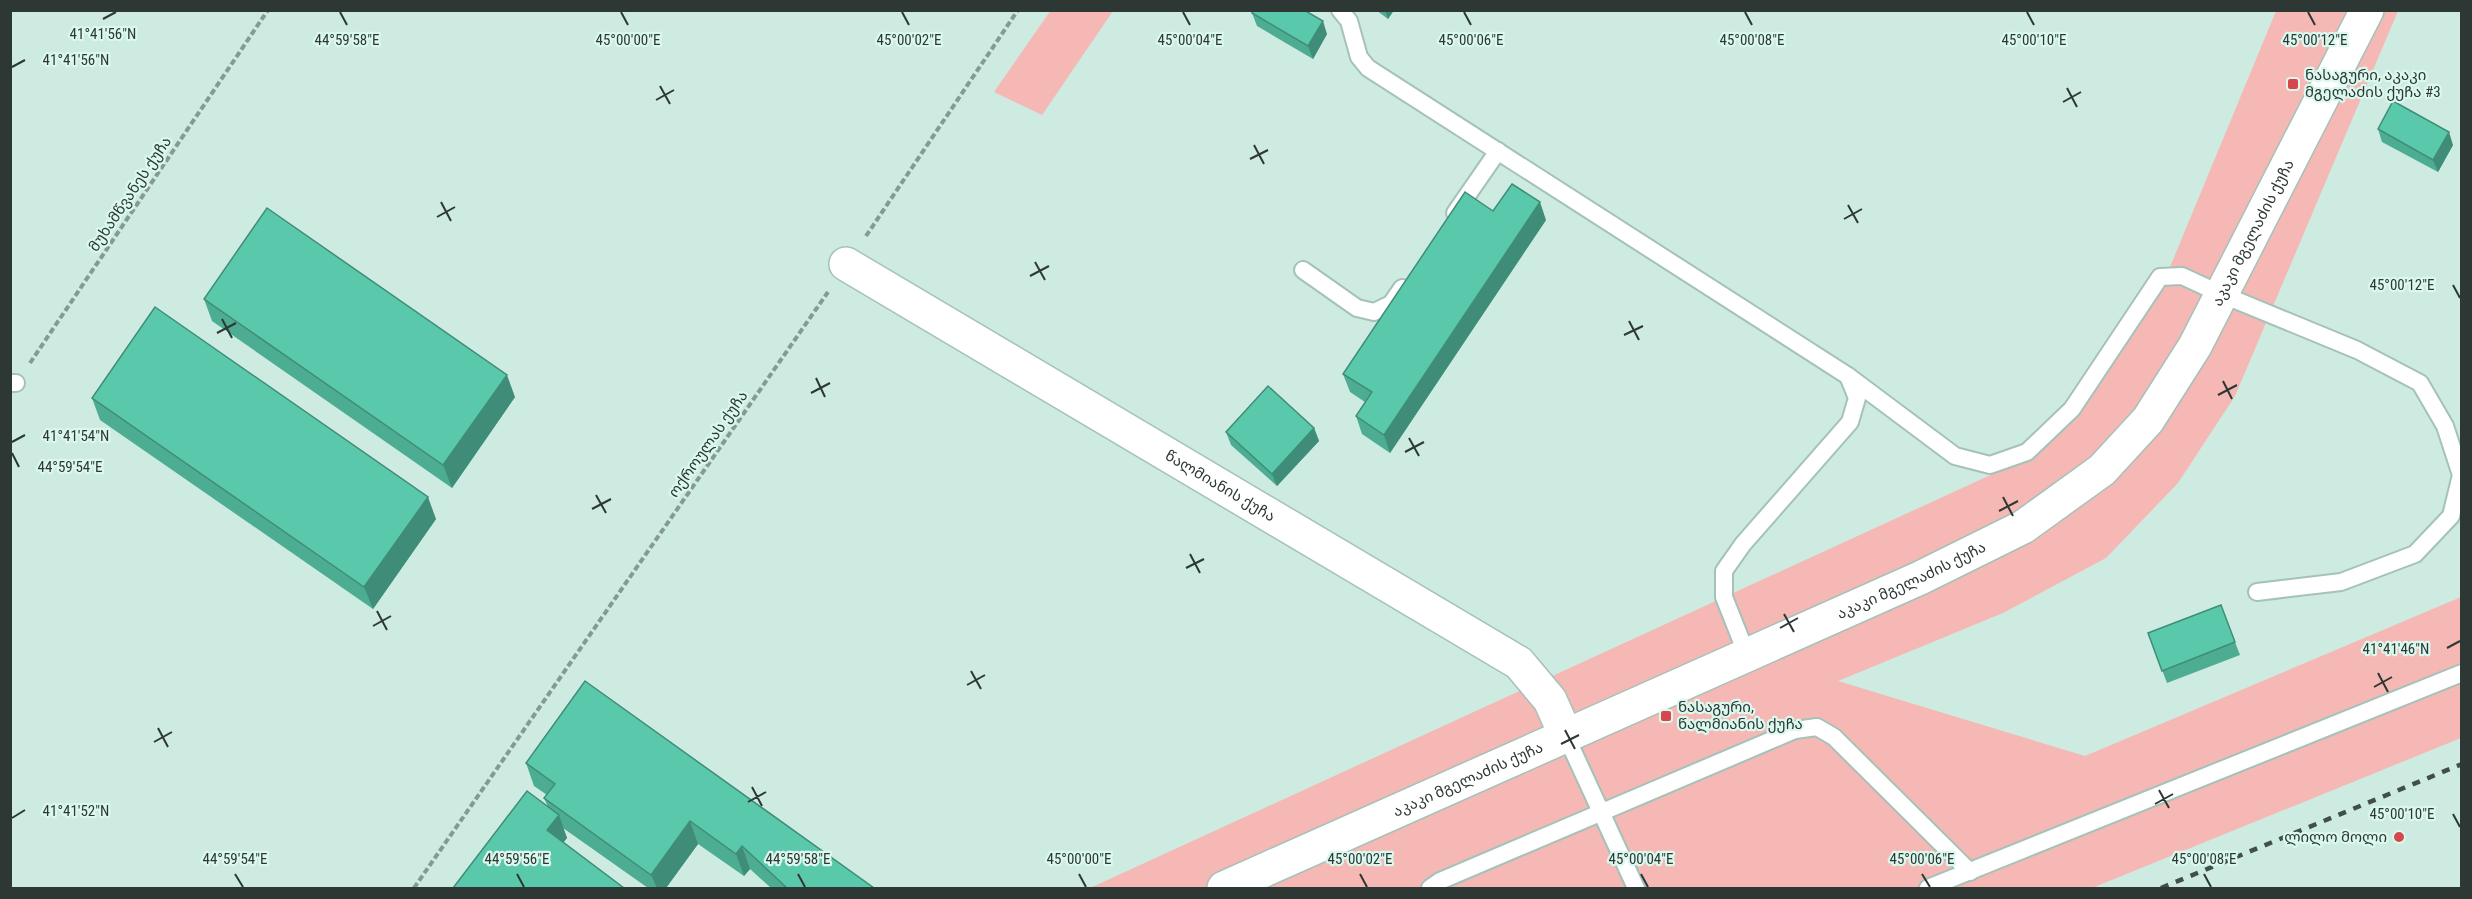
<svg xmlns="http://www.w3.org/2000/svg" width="2472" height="899" font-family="'Roboto Condensed','Noto Sans Georgian',sans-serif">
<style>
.green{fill:#f5b8b5}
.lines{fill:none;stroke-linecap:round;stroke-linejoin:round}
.lane-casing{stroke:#a5c2b8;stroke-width:20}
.street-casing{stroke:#a5c2b8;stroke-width:36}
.secondary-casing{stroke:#a5c2b8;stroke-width:36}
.path{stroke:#859a92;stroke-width:4;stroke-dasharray:6 3;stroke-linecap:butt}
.lane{stroke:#fff;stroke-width:16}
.street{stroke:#fff;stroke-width:33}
.secondary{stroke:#fff;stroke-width:33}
.rail{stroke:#414f4a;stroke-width:4.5;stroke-dasharray:8 8;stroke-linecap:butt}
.wall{fill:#4dad93}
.shaded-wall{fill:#3f8d78}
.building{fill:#5ac9ab;stroke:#3f8d78;stroke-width:1.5}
.ticks{fill:none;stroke:#2d3834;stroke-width:2}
.poi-dot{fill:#d6464c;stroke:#daf8ee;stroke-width:2}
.labels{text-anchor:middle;stroke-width:4.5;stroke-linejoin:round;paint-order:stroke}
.poi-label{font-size:15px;fill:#2d3834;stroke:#daf8ee;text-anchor:start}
.street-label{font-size:15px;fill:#2d3834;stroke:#daf8ee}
.ticks-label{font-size:15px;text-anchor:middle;fill:#2d3834;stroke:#daf8ee;stroke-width:4.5;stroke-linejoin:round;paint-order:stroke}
</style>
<rect width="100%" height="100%" fill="#cdebe0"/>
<g class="green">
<polygon points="1051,10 1113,11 1042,115 994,92"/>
<polygon points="2276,11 2398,11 2235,396 2178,483 2106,558 2003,613 1838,681 2085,756 2461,597 2461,738 2092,888 1090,888 2032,456 2084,402 2170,267"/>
</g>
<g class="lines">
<g class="lane-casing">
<g id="lane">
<polyline points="1340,10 1349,21 1359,57 1368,68 1848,376 1857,398 1850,422 1743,544 1724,571 1724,597 1747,655"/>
<polyline points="1455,213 1498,151"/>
<polyline points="1303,270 1357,308 1374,312 1391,304 1402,288"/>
<polyline points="1848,376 1955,456 1990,465 2027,452 2072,409 2160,277 2182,276 2221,294 2357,350 2420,383 2445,426 2461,475 2451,516 2415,554 2341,582 2257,592"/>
<polyline points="10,383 16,383"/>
<polyline points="1566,736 1636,888"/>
<polyline points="1430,888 1440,881 1795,730 1817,727 1834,737 1970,872"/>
<polyline points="1928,888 2462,673"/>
</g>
</g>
<g class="street-casing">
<g id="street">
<path id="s1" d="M846,264l673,399 31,37 16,36"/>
</g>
</g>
<g class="secondary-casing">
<g id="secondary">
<path id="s2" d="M1224,888l696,-310 103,-51 79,-57 46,-50 47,-74 172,-336"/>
</g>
</g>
<g class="path">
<polyline points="866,236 1018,10"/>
<polyline points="30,363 268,10"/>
<polyline points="414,888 828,292"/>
</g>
<use href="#lane" class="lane"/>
<use href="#street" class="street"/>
<use href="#secondary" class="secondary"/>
<polyline class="rail" points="2161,888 2462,764"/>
</g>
<g class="wall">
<polygon points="1376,10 1394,10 1388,19"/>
<polygon points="1252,13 1327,34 1313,59 1257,26"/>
<polygon points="2378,129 2453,145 2438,172 2382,142"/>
<polygon points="1493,211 1546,220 1390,453 1362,434 1356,416 1365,402 1350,392 1343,374"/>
<polygon points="204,299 515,397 452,488 212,321"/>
<polygon points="92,398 436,519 373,609 100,420"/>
<polygon points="1314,428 1319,441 1277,486 1231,445 1226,432"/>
<polygon points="2148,633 2235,642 2240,655 2167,683"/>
<polygon points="585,681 874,888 771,888 750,869 744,876 698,844 666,888 648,888 563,828 567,838 563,842 624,888 453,888 548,807 544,798 547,795 534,786 526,763"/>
</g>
<g class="shaded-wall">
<polygon points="1385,10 1394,10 1388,19"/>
<polygon points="1323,21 1327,34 1313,59 1308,46"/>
<polygon points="2449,132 2453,145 2438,172 2433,160"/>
<polygon points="1540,202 1546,220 1390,453 1384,435"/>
<polygon points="507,375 515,397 452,488 443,465"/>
<polygon points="1314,428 1319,441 1277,486 1272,474"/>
<polygon points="428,497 436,519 373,609 364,587"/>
<polygon points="559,815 567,838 555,853 547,830"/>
<polygon points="690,821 698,844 666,888 657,888 651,875"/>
<polygon points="742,846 750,869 744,876 736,854"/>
</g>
<g class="building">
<polygon points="1254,10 1304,10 1323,21 1308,46 1252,13"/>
<polygon points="2393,101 2449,132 2433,160 2378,129"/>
<polygon points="1512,184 1540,202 1384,435 1356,416 1372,392 1343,374 1465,192 1493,211"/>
<polygon points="267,208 507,375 443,465 204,299"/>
<polygon points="155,307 428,497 364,587 92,398"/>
<polygon points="1268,386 1314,428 1272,474 1226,432"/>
<polygon points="2221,605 2235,642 2162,671 2148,633"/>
<polygon points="585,681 874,888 787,888 742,846 736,854 690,821 651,875 544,798 555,784 526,763"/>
<polygon points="527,791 559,815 547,830 624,888 453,888"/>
</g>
<path class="ticks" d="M340,12l7,13M621,12l7,13M902,12l7,13M1183,12l7,13M1464,12l7,13M1745,12l7,13M2027,12l7,13M2308,12l7,13M103,19l13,-7M12,67l13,-7M660,86l10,18M2067,88l10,19M656,100l18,-10M2063,102l18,-10M1254,145l10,19M1250,159l18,-9M441,202l10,19M1848,205l10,18M437,217l18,-10M1844,219l18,-10M1035,262l10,18M1030,276l19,-10M2453,285l7,13M222,319l10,19M1629,321l10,19M217,333l19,-10M1624,335l19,-9M816,378l9,19M2223,381l9,18M811,393l19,-10M2218,395l19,-10M1409,438l10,18M12,442l13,-7M1405,452l19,-10M12,453l7,14M596,495l10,18M2003,497l10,19M592,509l19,-10M1999,511l19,-10M1190,554l10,19M1186,568l18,-9M377,611l10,19M1784,614l10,18M373,626l18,-10M1780,628l18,-10M2447,648l13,-7M971,671l10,18M2378,673l10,19M967,685l18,-10M2374,687l18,-10M158,728l10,19M1565,730l10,19M154,742l18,-10M1561,744l18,-9M752,787l10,19M2159,790l10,18M748,802l18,-10M2155,804l18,-10M2453,814l7,13M12,818l13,-8M235,874l8,13M517,874l7,13M798,874l7,13M1079,874l7,13M1360,874l7,13M1641,874l7,13M1922,874l8,13M2204,874l7,13"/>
<g class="poi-dot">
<rect x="2287" y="78" width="12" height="12" rx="3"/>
<rect x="1660" y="710" width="12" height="12" rx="3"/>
<circle cx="2399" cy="837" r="6"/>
</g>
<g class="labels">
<g class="poi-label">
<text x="2305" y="80">ნასაგური, აკაკი<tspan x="2305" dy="17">მგელაძის ქუჩა #3</tspan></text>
<text x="1678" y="712">ნასაგური,<tspan x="1678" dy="17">წალმიანის ქუჩა</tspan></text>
<text x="2387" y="842" text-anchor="end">ლილო მოლი</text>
</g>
<g class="street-label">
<text transform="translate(130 194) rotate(-56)" y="5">მუხამწვანეს ქუჩა</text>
<text dy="5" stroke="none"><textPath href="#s2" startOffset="1257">აკაკი მგელაძის ქუჩა</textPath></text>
<text transform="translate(708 444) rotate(-55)" y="5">ოქროულას ქუჩა</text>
<text dy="5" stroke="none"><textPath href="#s1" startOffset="435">წალმიანის ქუჩა</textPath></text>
<text dy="5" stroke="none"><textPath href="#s2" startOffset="753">აკაკი მგელაძის ქუჩა</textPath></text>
<text dy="5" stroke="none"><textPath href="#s2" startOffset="267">აკაკი მგელაძის ქუჩა</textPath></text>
</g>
</g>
<g class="ticks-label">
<text x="103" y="39">41°41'56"N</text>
<text x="347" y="45">44°59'58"E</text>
<text x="628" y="45">45°00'00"E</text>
<text x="909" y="45">45°00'02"E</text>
<text x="1190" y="45">45°00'04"E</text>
<text x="1471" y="45">45°00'06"E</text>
<text x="1752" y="45">45°00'08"E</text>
<text x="2034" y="45">45°00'10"E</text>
<text x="2315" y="45">45°00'12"E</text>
<text x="76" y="65">41°41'56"N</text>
<text x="2402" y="290">45°00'12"E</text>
<text x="76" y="441">41°41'54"N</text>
<text x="70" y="472">44°59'54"E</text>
<text x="2396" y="654">41°41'46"N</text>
<text x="76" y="816">41°41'52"N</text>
<text x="2402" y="819">45°00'10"E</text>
<text x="235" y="864">44°59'54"E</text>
<text x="517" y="864">44°59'56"E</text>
<text x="798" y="864">44°59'58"E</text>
<text x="1079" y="864">45°00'00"E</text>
<text x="1360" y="864">45°00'02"E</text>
<text x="1641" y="864">45°00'04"E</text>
<text x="1922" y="864">45°00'06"E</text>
<text x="2204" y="864">45°00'08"E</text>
</g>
<rect width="2472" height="899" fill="none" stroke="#2d3834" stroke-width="24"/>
</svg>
